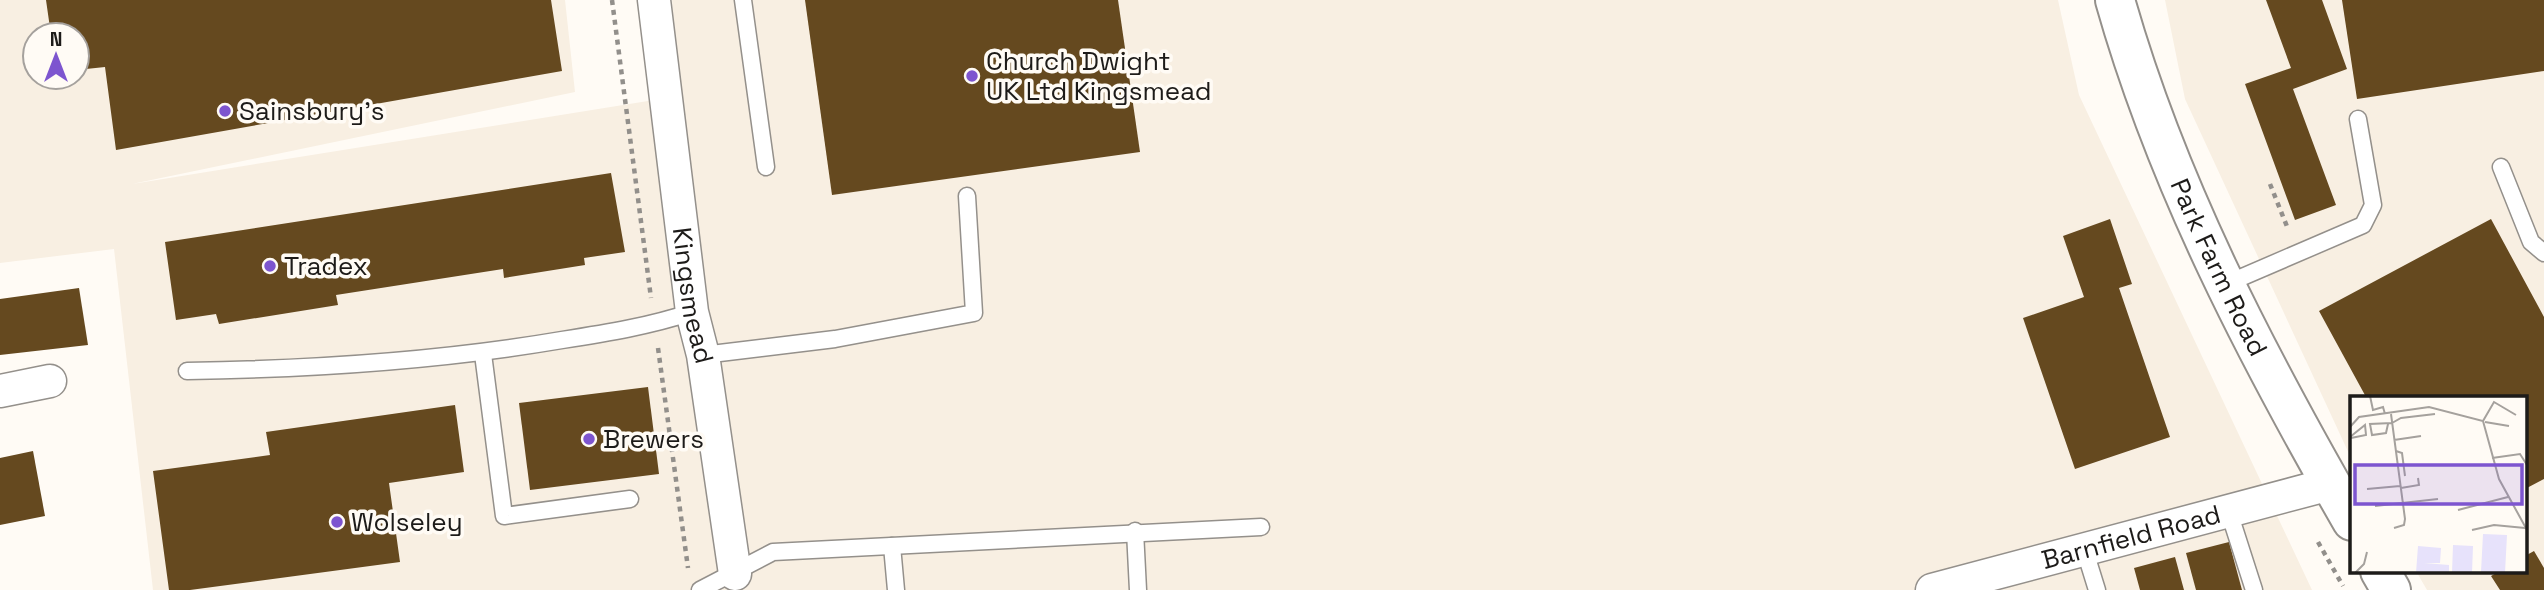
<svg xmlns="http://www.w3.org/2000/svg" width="2544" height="590" font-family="'Space Grotesk',sans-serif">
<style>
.built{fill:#f8efe2;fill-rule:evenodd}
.building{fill:#65491f}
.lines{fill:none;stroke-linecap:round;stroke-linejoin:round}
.lane-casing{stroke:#94908b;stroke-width:19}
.street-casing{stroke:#94908b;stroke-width:35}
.secondary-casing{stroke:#94908b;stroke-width:42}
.path{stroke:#928f8b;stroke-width:4.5;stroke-dasharray:5 5;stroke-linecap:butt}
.lane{stroke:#fff;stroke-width:16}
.street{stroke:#fff;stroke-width:32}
.secondary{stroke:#fff;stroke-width:38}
.poi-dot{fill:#7d55cf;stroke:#fffbf5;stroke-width:2.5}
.labels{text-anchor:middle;stroke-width:7;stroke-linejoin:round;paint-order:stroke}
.poi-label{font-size:26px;fill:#1d1b19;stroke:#fffbf5;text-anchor:start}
.street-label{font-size:26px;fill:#1d1b19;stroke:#fffbf5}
.inset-road{fill:none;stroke:#a5a19d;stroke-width:2}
.view{fill:#7d55cf;fill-opacity:0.15;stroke:#7d55cf;stroke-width:3.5}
.inset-edge{fill:none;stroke:#1d1b19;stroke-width:3.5}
</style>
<rect width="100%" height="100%" fill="#fffbf5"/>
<g class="built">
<path d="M0,0h565l10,92 -443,92 547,-88 -7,-96h1386l21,95 233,495h-2159l-39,-341 -114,14zM35,35h42v42h-42z"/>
<polygon points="2165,0 2544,0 2544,590 2427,590 2416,571 2525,571 2525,398 2352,398 2351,458 2185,99"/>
</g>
<g class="building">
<polygon points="46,0 551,0 562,71 116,150 105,67 86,69 80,35 51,35"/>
<polygon points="805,0 1118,0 1140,152 832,195"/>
<polygon points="2266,0 2322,0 2347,69 2293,89 2336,205 2295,220 2245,84 2291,68"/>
<polygon points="2342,0 2544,0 2544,71 2357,99"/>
<polygon points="611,173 625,252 584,258 585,265 504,278 503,269 336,295 338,305 219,324 216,314 176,320 165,242"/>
<polygon points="2110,219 2132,284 2119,288 2170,437 2075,469 2023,318 2084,297 2063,236"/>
<polygon points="2491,219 2544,317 2544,479 2525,489 2525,398 2366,397 2319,311"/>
<polygon points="79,288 88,345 0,355 0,299"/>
<polygon points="648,387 659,474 530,490 519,403"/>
<polygon points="455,405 464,472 389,483 400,562 190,590 169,590 153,471 270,455 266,432"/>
<polygon points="33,451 45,516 0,525 0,458"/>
<polygon points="2229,542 2242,590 2196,590 2186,553"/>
<polygon points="2534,551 2544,568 2544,590 2500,590 2491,576 2500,571 2525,571 2525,556"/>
<polygon points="2175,557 2184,590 2140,590 2134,568"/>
</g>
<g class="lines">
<g class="lane-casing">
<g id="lane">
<polyline points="743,0 766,167"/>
<polyline points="2501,167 2531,242 2544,253"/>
<polyline points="2226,284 2363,225 2373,205 2358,119"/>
<polyline points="483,354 504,516 630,499"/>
<polyline points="703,355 835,339 974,313 967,196"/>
<path d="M187,371c125,-2 252,-10 375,-31 45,-7 88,-14 130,-28"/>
<polyline points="2229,512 2254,590"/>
<polyline points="1135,531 1138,590"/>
<polyline points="892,546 896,590"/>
<polyline points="2084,548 2097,590"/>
<polyline points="700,590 773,552 1261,527"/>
</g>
</g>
<g class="street-casing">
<g id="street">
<path id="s1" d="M654,0l38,312 11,43 32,219"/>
<polyline points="0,391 50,381"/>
<path id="s2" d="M1932,590l398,-106"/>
</g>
</g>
<g class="secondary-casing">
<g id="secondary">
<path id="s3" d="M2115,0c52,184 142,356 237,521"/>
<polyline points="2380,571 2391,590"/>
</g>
</g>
<g class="path">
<polyline points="612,0 651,298"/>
<polyline points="2270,184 2288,229"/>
<polyline points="658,348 688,568"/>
<polyline points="2318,542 2343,586"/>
</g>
<use href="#lane" class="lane"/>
<use href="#street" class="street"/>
<use href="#secondary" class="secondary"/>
</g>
<g class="poi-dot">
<circle cx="972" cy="76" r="7"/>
<circle cx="225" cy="111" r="7"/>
<circle cx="270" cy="266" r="7"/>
<circle cx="589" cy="439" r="7"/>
<circle cx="337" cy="522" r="7"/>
</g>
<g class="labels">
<g class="poi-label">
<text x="986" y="70">Church Dwight<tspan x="986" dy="30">UK Ltd Kingsmead</tspan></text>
<text x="239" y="120">Sainsbury's</text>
<text x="284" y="275">Tradex</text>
<text x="603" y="448">Brewers</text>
<text x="351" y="531">Wolseley</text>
</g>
<g class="street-label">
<text dy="9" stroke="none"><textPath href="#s3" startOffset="287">Park Farm Road</textPath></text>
<text dy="9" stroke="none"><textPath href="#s1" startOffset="298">Kingsmead</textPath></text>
<text dy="9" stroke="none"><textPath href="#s2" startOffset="206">Barnfield Road</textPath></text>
</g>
</g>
<g transform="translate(2350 396)">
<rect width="177" height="177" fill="#fffbf5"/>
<path d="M133,138l24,1 -2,38 -24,-1zM103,149l20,1 -1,27h-20zM68,150l23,2 -1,15h-16l25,2v8h-33z" fill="#e7e2fb"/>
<path class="inset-road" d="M20,0l3,14 10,-3 2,7M41,18l14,105 -1,6 -10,3M133,25l11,-19 22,13M135,26l24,4M42,27l9,-5 34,-4M38,28l-2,9 -14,2 -2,-11 22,-1M0,31l9,-10 70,-10 54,14 16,58 28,51M0,41l15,-12 1,10 -15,3M44,44l27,-4M46,55l6,2 3,23M142,62l28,-4 7,11M51,92l18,-3 -1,-7M17,93l33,-3M25,110l63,-7M108,114l50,-13M122,134l22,-5 31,3M5,177l9,-9 3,-12"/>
<path class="view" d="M5,69h167v39h-167z"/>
<rect width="177" height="177" class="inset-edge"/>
</g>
<g transform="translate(56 56)"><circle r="33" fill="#fffbf5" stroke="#a5a19d" stroke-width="2"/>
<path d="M0-5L12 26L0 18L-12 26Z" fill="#7d55cf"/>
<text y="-10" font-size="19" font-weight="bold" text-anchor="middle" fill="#1d1b19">N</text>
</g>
</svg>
